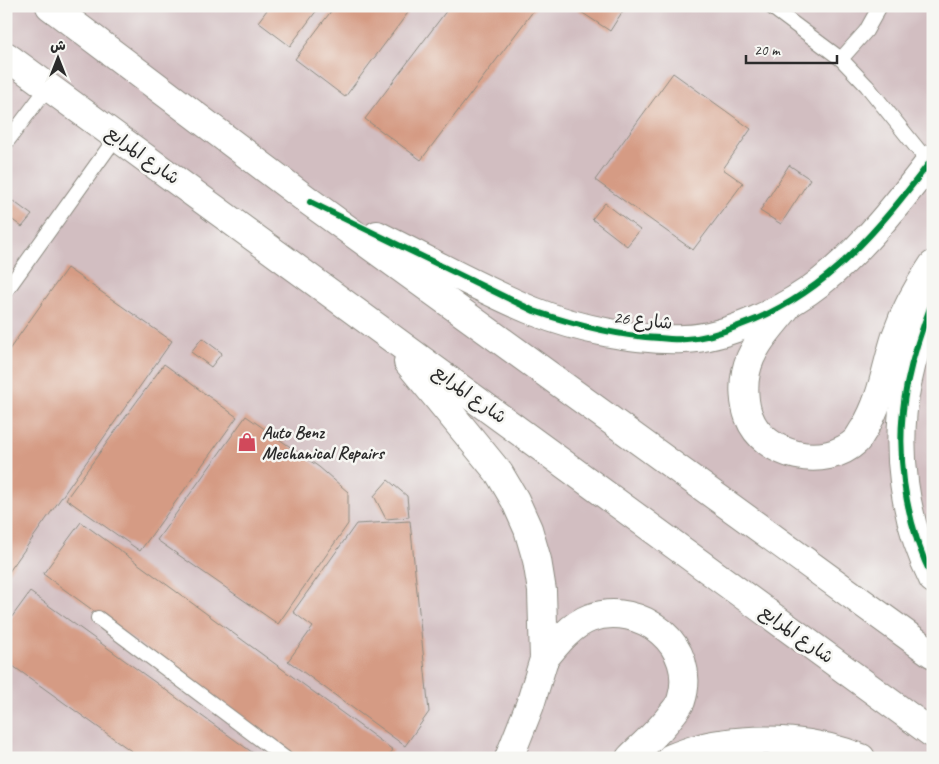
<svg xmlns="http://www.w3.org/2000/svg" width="939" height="764" font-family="Caveat,'Playpen Sans Arabic',sans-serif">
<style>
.industrial{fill:#d2bec1}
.building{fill:#d59b84}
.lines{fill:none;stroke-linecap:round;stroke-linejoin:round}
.lane-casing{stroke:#8d8a80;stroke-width:16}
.secondary-casing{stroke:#8d8a80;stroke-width:30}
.lane{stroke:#fff;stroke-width:14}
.secondary{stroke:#fff;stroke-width:28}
.cycleway-casing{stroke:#f6f6f2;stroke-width:9}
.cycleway{stroke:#00873e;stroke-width:6}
.labels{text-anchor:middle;stroke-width:5;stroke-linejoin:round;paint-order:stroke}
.street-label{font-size:18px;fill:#2b2b2b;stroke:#f6f6f2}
.poi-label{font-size:18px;font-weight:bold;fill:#2b2b2b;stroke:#f6f6f2;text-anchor:start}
</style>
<rect width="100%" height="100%" fill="#f6f6f2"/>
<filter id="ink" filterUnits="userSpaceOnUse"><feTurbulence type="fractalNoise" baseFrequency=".02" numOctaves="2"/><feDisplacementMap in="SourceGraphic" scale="10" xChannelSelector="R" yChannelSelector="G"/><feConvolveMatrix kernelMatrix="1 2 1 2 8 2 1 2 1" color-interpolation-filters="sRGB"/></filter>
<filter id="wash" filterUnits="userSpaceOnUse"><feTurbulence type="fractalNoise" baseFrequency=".0096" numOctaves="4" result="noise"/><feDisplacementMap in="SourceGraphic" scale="20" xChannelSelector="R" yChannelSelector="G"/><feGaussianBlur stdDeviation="1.12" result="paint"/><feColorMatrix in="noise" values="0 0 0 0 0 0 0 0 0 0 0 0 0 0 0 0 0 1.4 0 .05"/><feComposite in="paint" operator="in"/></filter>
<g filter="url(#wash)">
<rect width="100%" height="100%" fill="#efead5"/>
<rect class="industrial" x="6" y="6" width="927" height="752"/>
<g id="blocks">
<g class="building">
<polygon points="270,6 320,6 290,46 258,22"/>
<polygon points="335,6 413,6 345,97 295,59"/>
<polygon points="450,6 537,6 421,160 365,119"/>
<polygon points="572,6 620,6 624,9 610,31"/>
<polygon points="673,73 751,129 723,169 743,183 693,250 595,180"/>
<polygon points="789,165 810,179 781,224 760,211"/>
<polygon points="13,201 32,215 22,227 6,215 6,209"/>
<polygon points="605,203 640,230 627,246 592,219"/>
<polygon points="67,268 172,341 6,576 6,354"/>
<polygon points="202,338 222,353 211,367 191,352"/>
<polygon points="164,364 237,417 140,551 66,499"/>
<polygon points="246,416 319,467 348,492 348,524 278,624 157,540"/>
<polygon points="388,480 407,496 409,517 386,519 374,496"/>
<polygon points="410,521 429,712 405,746 288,661 313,627 293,612 356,524"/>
<polygon points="81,522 393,750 387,758 296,758 43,574"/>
<polygon points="30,592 260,758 141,758 6,661 6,625"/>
</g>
</g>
</g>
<g filter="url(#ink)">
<use href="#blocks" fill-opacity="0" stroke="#8d8a80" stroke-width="1"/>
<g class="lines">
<g class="lane-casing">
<g id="lane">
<polyline points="770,6 841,59"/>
<polyline points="880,6 866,31 841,59 867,86 929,163"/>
<polyline points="6,143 48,87"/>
<polyline points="6,291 117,136"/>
<polyline points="98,618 285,758"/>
</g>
</g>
<g class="secondary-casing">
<g id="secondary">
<polyline points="50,6 310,202 933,654"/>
<polyline points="6,56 933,734"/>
<path d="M377,235c51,25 103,54 156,76 45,18 103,30 151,28 44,-1 104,-31 138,-58 42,-34 78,-80 111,-123"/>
<path d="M933,300c-11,28 -20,55 -26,84 -13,64 -3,137 26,195"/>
<path d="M786,308c-16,20 -35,39 -40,64 -3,14 -2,32 3,45 15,40 76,53 107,24 3,-3 5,-8 8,-12 18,-29 22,-62 32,-93 9,-26 22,-49 37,-71"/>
<polyline points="408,362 499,473 515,500 528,529 537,560 542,591 544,659 530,705 509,758"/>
<path d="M544,659c12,-15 27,-34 46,-41 51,-18 109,28 91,83 -2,5 -6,9 -9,13 -13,18 -26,28 -42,44"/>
<path d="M671,758c16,-6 32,-12 49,-14 46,-7 97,-4 141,14"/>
</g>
</g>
<use href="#lane" class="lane"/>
<use href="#secondary" class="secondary"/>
<g class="cycleway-casing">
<g id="cycleway">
<path d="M310,202l224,109c41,14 82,25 125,27 9,1 18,2 27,1 19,-1 38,-7 55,-14 85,-30 139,-97 192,-167"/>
<path d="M933,300c-11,28 -20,55 -26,84 -13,64 -3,137 26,195"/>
</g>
</g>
<use href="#cycleway" class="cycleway"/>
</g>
</g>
<defs>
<g id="shop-bare" transform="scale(1.5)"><path d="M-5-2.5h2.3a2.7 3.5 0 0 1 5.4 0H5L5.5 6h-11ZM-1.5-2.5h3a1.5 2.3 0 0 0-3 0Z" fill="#d1495b" stroke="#f6f6f2" stroke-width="2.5" paint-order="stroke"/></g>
</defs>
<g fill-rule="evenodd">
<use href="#shop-bare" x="247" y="442"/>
</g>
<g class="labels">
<g class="street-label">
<text transform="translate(143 155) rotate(36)" y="6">شارع المرابع</text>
<text transform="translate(643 320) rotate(6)" y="6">شارع 26</text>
<text transform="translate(470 394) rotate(36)" y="6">شارع المرابع</text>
<text transform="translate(797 634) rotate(36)" y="6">شارع المرابع</text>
</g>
<g class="poi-label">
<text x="262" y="438">Auto Benz<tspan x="262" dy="21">Mechanical Repairs</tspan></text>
</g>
</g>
<rect width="939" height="764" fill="none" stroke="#f6f6f2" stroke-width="25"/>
<g transform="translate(58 58)" stroke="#f6f6f2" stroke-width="4" paint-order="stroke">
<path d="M0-4L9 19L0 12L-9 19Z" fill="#2b2b2b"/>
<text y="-8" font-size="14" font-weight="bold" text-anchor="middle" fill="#2b2b2b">ش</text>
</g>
<path d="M746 55v8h91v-8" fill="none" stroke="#2b2b2b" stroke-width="2.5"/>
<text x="754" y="55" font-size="15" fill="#2b2b2b" stroke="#f6f6f2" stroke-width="4" paint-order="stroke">20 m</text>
</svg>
